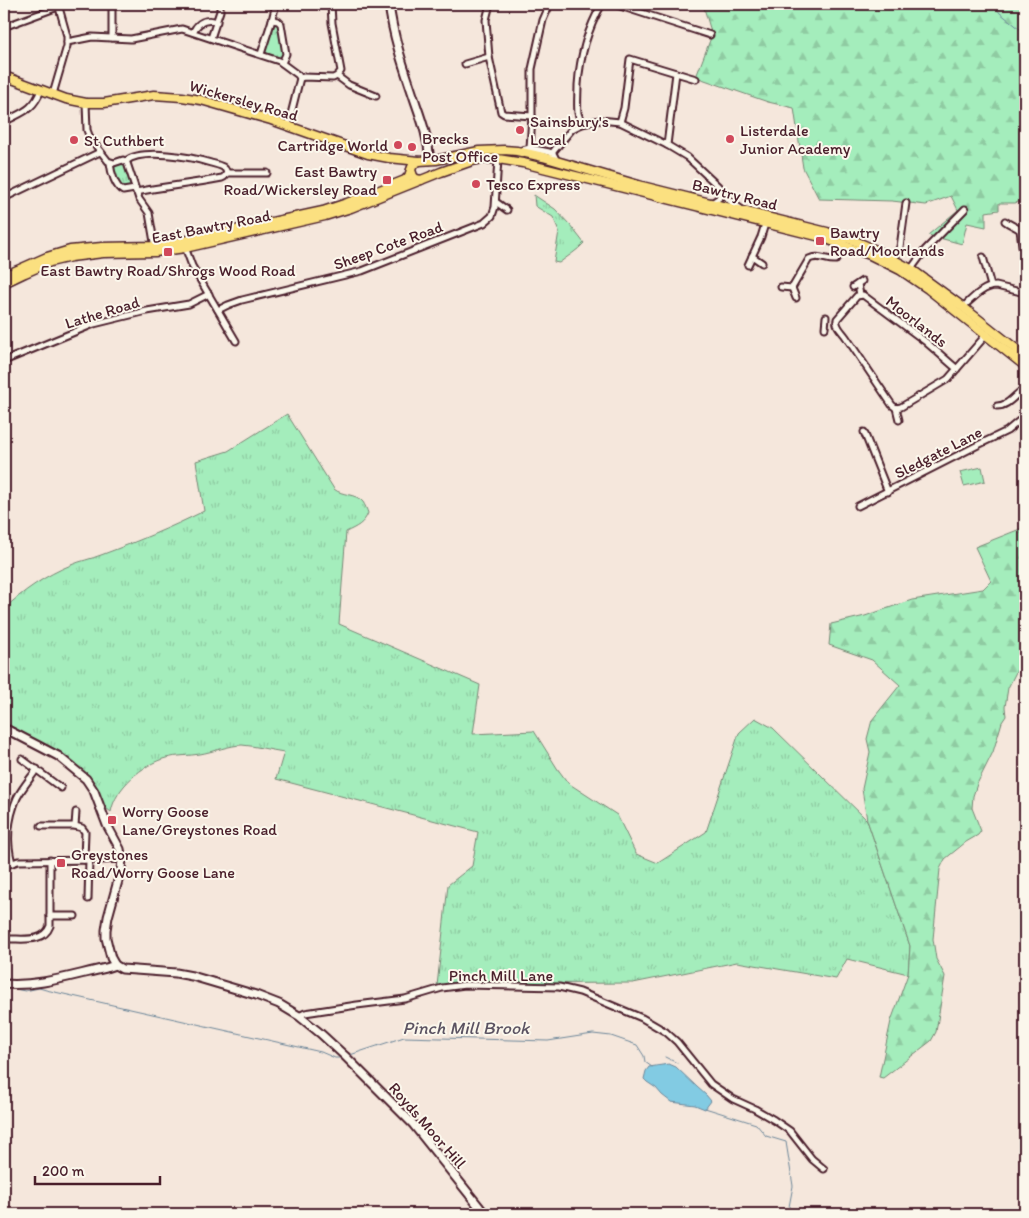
<svg xmlns="http://www.w3.org/2000/svg" width="1029" height="1218" font-family="Itim,sans-serif">
<style>
.grass{fill:url(#grass-tufts);stroke:#778674}
.forest{fill:url(#forest-firs);stroke:#778674}
.pitch{fill:#a4edbc;stroke:#778674}
.water{fill:#82cbe3;stroke:#6c8699}
.lines{fill:none;stroke-linecap:round;stroke-linejoin:round}
.stream{stroke:#6c8699;stroke-width:1}
.street-casing{stroke:#4a1f2b;stroke-width:9}
.secondary-casing{stroke:#4a1f2b;stroke-width:11}
.primary-casing{stroke:#4a1f2b;stroke-width:11}
.street{stroke:#fbf7ec;stroke-width:5}
.secondary{stroke:#fbf7ec;stroke-width:7}
.primary{stroke:#fbe080;stroke-width:8}
.poi-dot{fill:#d1495b;stroke:#fbf7ec;stroke-width:2}
.labels{text-anchor:middle;stroke-width:4;stroke-linejoin:round;paint-order:stroke}
.street-label{font-size:16px;fill:#4a1f2b;stroke:#fbf7ec}
.poi-label{font-size:16px;fill:#4a1f2b;stroke:#fbf7ec;text-anchor:start}
.water-label{font-size:18px;font-style:italic;fill:#5b5362;stroke:#fbf7ec}
</style>
<defs>
<pattern id="grass-tufts" width="24" height="20" patternUnits="userSpaceOnUse" patternTransform="scale(1.25)"><rect width="24" height="20" fill="#a4edbc"/><path d="M3 7l-1-3M5 7V3M7 7l1-3M15 17l-1-3M17 17v-4M19 17l1-3" fill="none" stroke="#8fcba2"/></pattern>
<pattern id="forest-firs" width="22" height="20" patternUnits="userSpaceOnUse" patternTransform="scale(1.25)"><rect width="22" height="20" fill="#a4edbc"/><path d="M5 1l3.5 6h-7zM16 11l3.5 6h-7z" fill="#8fcba2"/></pattern>
</defs>
<rect width="100%" height="100%" fill="#f5e7dc"/>
<filter id="ink" filterUnits="userSpaceOnUse"><feTurbulence type="fractalNoise" baseFrequency=".02" numOctaves="2"/><feDisplacementMap in="SourceGraphic" scale="10" xChannelSelector="R" yChannelSelector="G"/><feConvolveMatrix kernelMatrix="1 2 1 2 8 2 1 2 1" color-interpolation-filters="sRGB"/></filter>
<g filter="url(#ink)">
<g class="grass">
<path d="M275,22l4,3 5,29 -2,4c-5,0 -15,-3 -18,-8l9,-27z"/>
<polygon points="123,162 125,163 132,185 132,187 124,190 119,186 112,167 114,165"/>
<path d="M534,195l21,14 15,16 14,18c-7,8 -16,13 -25,20l-5,-1 5,-31 -6,-14 -18,-11z"/>
<path d="M287,414l47,75c8,7 22,4 29,13 2,3 4,8 5,11 -4,11 -12,14 -22,19l-7,92 141,61 -7,49 61,-3 23,37 11,15 49,32 19,39 22,9 48,-31 33,-99 16,-15 18,10 94,92 43,126 -2,28 -61,-15 -11,20 -99,-17 -104,21 -178,1 -18,2 11,-101 24,-19 6,-34 -202,-53 8,-27c-14,-2 -28,-6 -42,-7 -11,0 -30,7 -42,9 -11,2 -23,1 -34,4 -23,6 -51,30 -55,54l-9,-7 -3,-12 -8,-12 -15,-15 -21,-15 -51,-26v-116c19,-18 42,-34 67,-44 9,-4 20,-6 30,-10 35,-13 69,-27 103,-44l-8,-50 32,-10z"/>
</g>
<g class="forest">
<polygon points="706,4 1025,4 1025,200 1015,203 999,203 999,210 986,212 986,227 967,223 962,244 928,235 958,210 951,196 926,205 892,201 819,199 803,168 794,108 768,102 696,77 712,35 704,8"/>
<polygon points="1025,527 1025,657 1017,670 1008,688 1005,707 1006,716 1002,722 993,752 977,784 973,796 972,808 981,831 978,835 966,842 945,859 940,869 933,939 936,959 945,976 936,1032 931,1041 883,1078 879,1077 891,1021 908,974 910,946 867,820 862,789 870,752 867,739 872,720 900,685 872,660 829,645 831,624 865,616 912,600 983,589 991,581 975,547"/>
</g>
<polygon class="pitch" points="982,467 985,481 964,486 960,472"/>
<polygon class="water" points="669,1064 676,1067 697,1087 706,1095 711,1101 705,1109 695,1105 671,1102 662,1095 656,1088 647,1082 644,1079 646,1071 649,1067"/>
<g class="lines">
<g class="stream">
<polyline points="993,4 1000,13 1025,33"/>
<polyline points="4,987 25,991 39,988 46,990 321,1052 335,1058 344,1058"/>
<polyline points="347,1056 404,1037 548,1041 593,1034 611,1036 637,1045 644,1056 645,1062 652,1067"/>
<polyline points="665,1057 677,1063"/>
<polyline points="705,1108 756,1124 766,1136 786,1142 793,1186 788,1212 789,1214"/>
</g>
<g class="street-casing">
<g id="street">
<polyline points="112,4 112,38"/>
<polyline points="490,4 486,20 489,57 501,112 504,114 532,116"/>
<polyline points="614,4 710,35"/>
<polyline points="272,20 278,21 281,24 286,54 282,63"/>
<polyline points="9,25 58,7"/>
<path d="M193,32c5,-10 13,-14 24,-10"/>
<polyline points="211,38 220,11 220,4"/>
<polyline points="67,42 92,37 131,39 182,29 279,61 298,75 300,78 288,126"/>
<polyline points="261,54 272,20 276,4"/>
<polyline points="465,64 489,57"/>
<polyline points="676,73 696,79"/>
<polyline points="337,76 349,85 376,96"/>
<polyline points="300,78 304,77 333,78 337,76 341,71 332,23 331,4"/>
<polyline points="53,94 67,46 67,36 58,4"/>
<polyline points="86,103 87,130 90,138 108,161 114,163 123,160 127,163 139,199 149,213 155,248"/>
<path d="M4,122c18,-10 29,-11 37,-32"/>
<polyline points="620,122 624,108 630,59 676,73 667,145"/>
<path d="M582,124c-1,-4 -3,-7 -4,-11 -1,-9 0,-19 0,-28 2,-30 9,-55 24,-81"/>
<polyline points="530,148 532,116 532,69 543,20 550,4"/>
<polyline points="518,151 530,148 549,152 554,155 557,161"/>
<polyline points="552,153 572,129 582,124 600,120 620,122 667,145 687,157 718,186 729,200 741,209"/>
<path d="M126,161c16,-13 66,-4 85,2 4,1 8,2 12,4 3,2 3,3 4,6"/>
<path d="M110,163c1,9 5,24 13,28l12,-2"/>
<polyline points="227,173 267,173"/>
<path d="M136,192c29,-6 57,-8 86,-14l2,-1 3,-4"/>
<polyline points="4,198 100,152"/>
<polyline points="496,202 507,210"/>
<polyline points="711,202 713,202 719,198 720,195 719,189"/>
<path d="M1005,221c5,4 10,5 15,9l5,37"/>
<polyline points="185,247 192,266 236,341"/>
<polyline points="752,256 762,263"/>
<polyline points="983,257 991,286"/>
<polyline points="894,259 900,247 906,203"/>
<polyline points="748,265 761,237 765,224"/>
<polyline points="911,269 925,250 965,209"/>
<polyline points="858,284 860,295"/>
<path d="M781,287l11,1 17,-29c10,-5 17,2 27,1l8,-17"/>
<polyline points="853,287 862,281"/>
<polyline points="792,288 796,298"/>
<path d="M963,307c9,-8 20,-21 33,-21l29,7"/>
<polyline points="218,310 228,305 242,300 362,271 484,223 492,216 495,207 498,159"/>
<polyline points="825,328 826,317"/>
<polyline points="4,361 94,324 147,311 189,304 209,294"/>
<path d="M957,369l-31,-27 -63,-47 -6,1 -20,23c-2,7 5,12 9,18l46,68 4,3 5,-1 47,-28 39,-45"/>
<path d="M997,406c12,0 18,-12 28,-18"/>
<polyline points="896,408 899,420"/>
<polyline points="864,432 888,492"/>
<polyline points="858,506 978,445 1007,431 1025,416"/>
<polyline points="22,759 61,788"/>
<polyline points="41,826 75,826 82,828 85,832 84,860"/>
<polyline points="75,826 76,812"/>
<path d="M12,863c-6,-22 -4,-44 5,-65 5,-10 13,-19 20,-29"/>
<polyline points="4,866 18,861 100,860 122,859"/>
<polyline points="88,899 89,860"/>
<polyline points="50,916 75,916"/>
<path d="M11,939c14,0 33,3 39,-13v-66"/>
<polyline points="299,1016 305,1013 357,1005 405,999 442,988 465,985 559,987 580,992 642,1018 666,1032 677,1042 711,1084 733,1099 755,1109 774,1120 790,1131 812,1159 824,1169"/>
</g>
</g>
<g class="secondary-casing">
<g id="secondary">
<path d="M389,4c4,34 16,67 27,100 7,20 12,35 14,56"/>
<polyline points="4,728 58,756 86,779 94,791 107,825 120,849 122,859 121,870 108,917 106,930 106,938 111,958 115,965 122,969 176,973 192,976 256,995 279,1004 299,1016 320,1033 345,1056 413,1124 485,1214"/>
<path d="M4,984c34,3 69,-9 102,-16l9,-3"/>
</g>
</g>
<g class="primary-casing">
<g id="primary">
<polyline points="4,76 66,99 86,103 104,103 154,95 182,97 201,100 271,120 368,154 389,158 419,161"/>
<polyline points="421,180 416,179 413,176 411,170 412,167 414,164 419,161 436,160 479,151 504,150 517,151 543,157 642,186 827,232 855,241 876,250 911,269 963,307 1025,356"/>
<polyline points="4,276 47,257 70,250 102,247 155,246 184,241 323,211 347,203 405,180 409,176 411,170"/>
<polyline points="4,283 25,273 50,262 71,257 103,253 155,252 185,248 325,216 351,208 441,172 472,161 482,159 498,159 523,163 821,237 870,255 900,270 928,289 1025,366"/>
</g>
</g>
<use href="#street" class="street"/>
<use href="#secondary" class="secondary"/>
<use href="#primary" class="primary"/>
</g>
</g>
<g class="poi-dot">
<circle cx="520" cy="130" r="5"/>
<circle cx="730" cy="139" r="5"/>
<circle cx="74" cy="140" r="5"/>
<circle cx="398" cy="145" r="5"/>
<circle cx="412" cy="147" r="5"/>
<rect x="382" y="175" width="10" height="10" rx="2.5"/>
<circle cx="476" cy="184" r="5"/>
<rect x="815" y="236" width="10" height="10" rx="2.5"/>
<rect x="163" y="247" width="10" height="10" rx="2.5"/>
<rect x="107" y="815" width="10" height="10" rx="2.5"/>
<rect x="56" y="858" width="10" height="10" rx="2.5"/>
</g>
<g class="labels">
<g class="street-label">
<text transform="translate(244 100) rotate(16)" y="6">Wickersley Road</text>
<text transform="translate(735 194) rotate(14)" y="6">Bawtry Road</text>
<text transform="translate(211 226) rotate(-11)" y="6">East Bawtry Road</text>
<text transform="translate(388 245) rotate(-20)" y="6">Sheep Cote Road</text>
<text transform="translate(102 312) rotate(-17)" y="6">Lathe Road</text>
<text transform="translate(917 321) rotate(38)" y="6">Moorlands</text>
<text transform="translate(938 452) rotate(-27)" y="6">Sledgate Lane</text>
<text x="501" y="981">Pinch Mill Lane</text>
<text transform="translate(428 1125) rotate(49)" y="6">Royds Moor Hill</text>
</g>
<g class="poi-label">
<text x="530" y="127">Sainsbury's<tspan x="530" dy="18">Local</tspan></text>
<text x="740" y="136">Listerdale<tspan x="740" dy="18">Junior Academy</tspan></text>
<text x="422" y="144">Brecks<tspan x="422" dy="18">Post Office</tspan></text>
<text x="84" y="146">St Cuthbert</text>
<text x="388" y="151" text-anchor="end">Cartridge World</text>
<text x="377" y="177" text-anchor="end">East Bawtry<tspan x="377" dy="18">Road/Wickersley Road</tspan></text>
<text x="486" y="190">Tesco Express</text>
<text x="830" y="238">Bawtry<tspan x="830" dy="18">Road/Moorlands</tspan></text>
<text x="168" y="276" text-anchor="middle">East Bawtry Road/Shrogs Wood Road</text>
<text x="122" y="817">Worry Goose<tspan x="122" dy="18">Lane/Greystones Road</tspan></text>
<text x="71" y="860">Greystones<tspan x="71" dy="18">Road/Worry Goose Lane</tspan></text>
</g>
<g class="water-label">
<text x="466" y="1034">Pinch Mill Brook</text>
</g>
</g>
<rect width="1029" height="1218" fill="none" stroke="#fbf7ec" stroke-width="20"/>
<rect x="10" y="10" width="1009" height="1198" fill="none" stroke="#4a1f2b" stroke-width="2" filter="url(#ink)"/>
<path d="M35 1176v8h125v-8" fill="none" stroke="#4a1f2b" stroke-width="2.5"/>
<text x="42" y="1176" font-size="15" fill="#4a1f2b" stroke="#fbf7ec" stroke-width="4" paint-order="stroke">200 m</text>
</svg>
